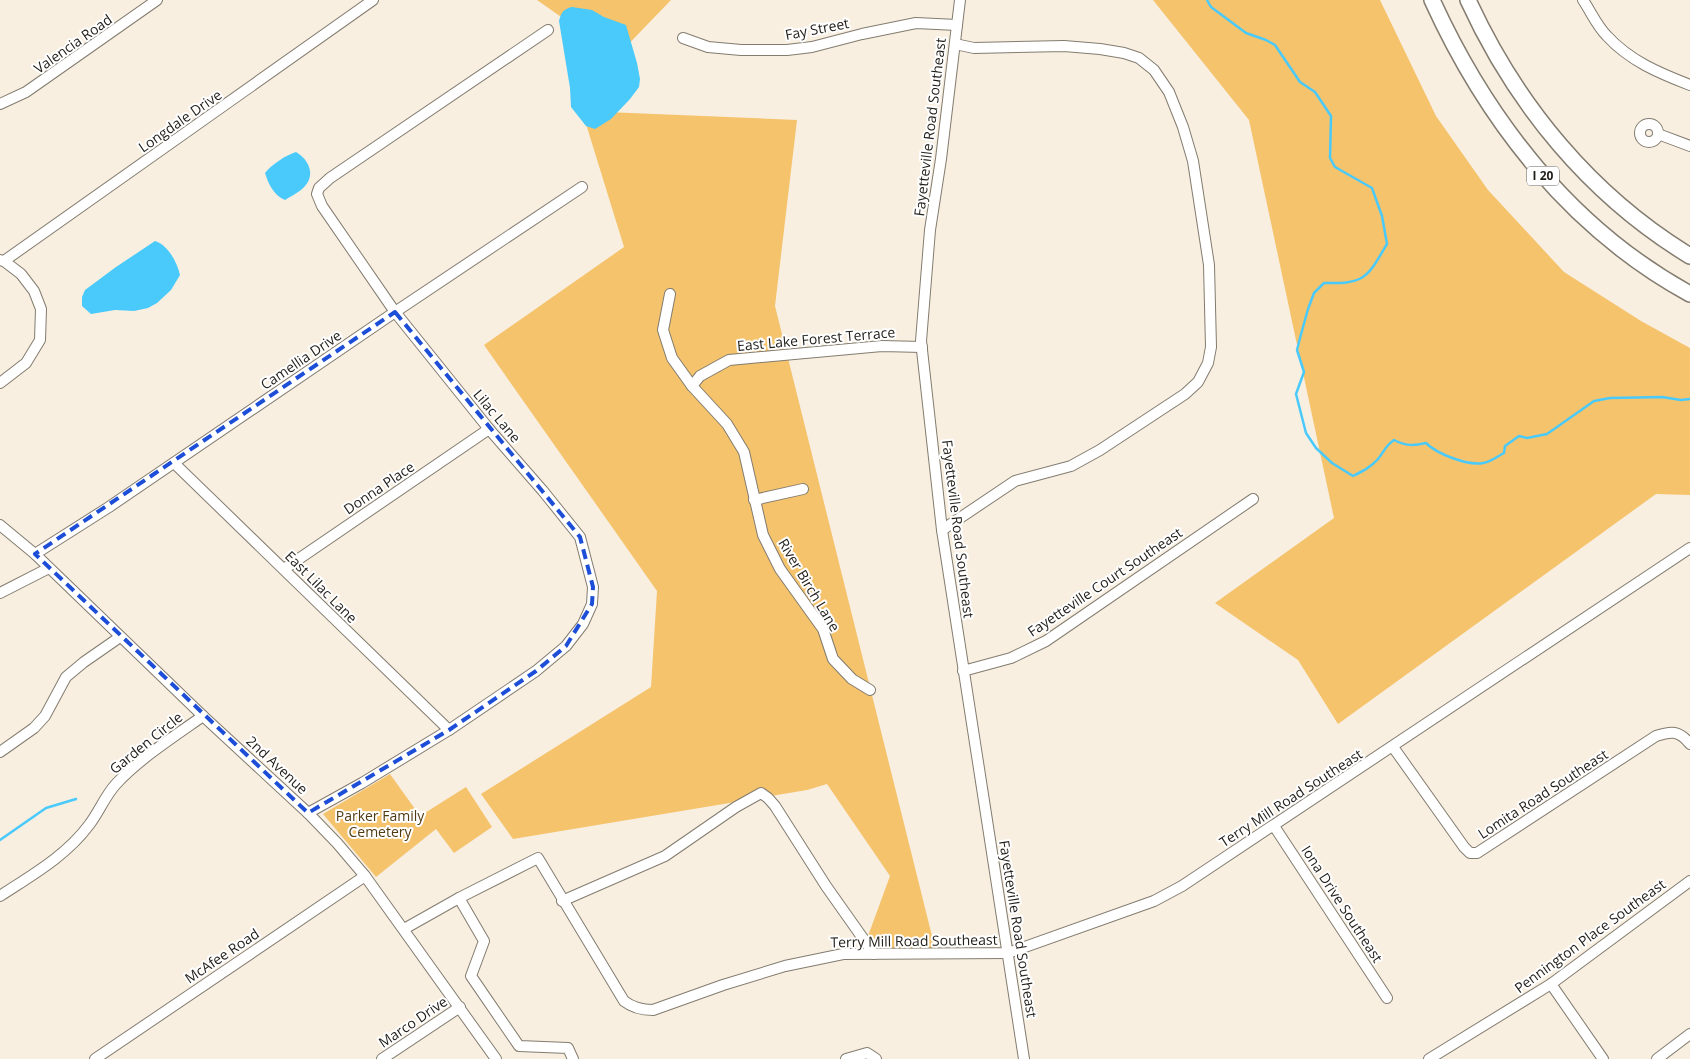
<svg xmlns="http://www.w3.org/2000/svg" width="1690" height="1059" font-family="'Open Sans',sans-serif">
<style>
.green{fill:#f5c36c}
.water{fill:#49cafa}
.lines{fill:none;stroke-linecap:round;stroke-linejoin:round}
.stream{stroke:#49cafa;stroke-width:2.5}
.minor-casing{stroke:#837c6f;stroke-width:12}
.highway-casing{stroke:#837c6f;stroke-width:18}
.minor{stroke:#fff;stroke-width:10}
.highway{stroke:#fff;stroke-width:15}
.marked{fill:none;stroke:#1d4ed8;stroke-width:4;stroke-dasharray:10 6;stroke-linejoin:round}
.labels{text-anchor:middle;stroke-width:4;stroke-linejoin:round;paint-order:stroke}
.shield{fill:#fff;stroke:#63615d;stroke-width:1}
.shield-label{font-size:12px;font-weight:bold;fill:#201d18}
.street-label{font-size:14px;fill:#201d18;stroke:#fff}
.park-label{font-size:14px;fill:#513b13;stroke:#fff}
</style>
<rect width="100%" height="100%" fill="#f8efe1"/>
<g class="green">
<polygon points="537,0 671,0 617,56"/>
<polygon points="1153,0 1380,0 1436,116 1488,190 1564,272 1641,321 1690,348 1690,495 1656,494 1338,724 1298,660 1215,603 1334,518 1249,120"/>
<polygon points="582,111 797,120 775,306 937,956 864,947 890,876 827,784 807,790 513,839 481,794 651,687 657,591 484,345 624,247"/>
<polygon points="390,774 420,816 466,787 492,827 454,853 436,829 376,877 323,814"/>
</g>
<g class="water">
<path d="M572,7l20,3 12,7 22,8 11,38 3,16 -1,8 -9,12 -19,20 -16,10 -9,-3 -15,-19 -1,-19 -11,-67c2,-8 4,-12 13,-14z"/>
<path d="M296,152c12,7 20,22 9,34 -5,6 -14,10 -20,14 -11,-4 -17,-17 -20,-27 6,-8 21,-18 31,-21z"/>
<path d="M155,241c13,4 22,21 25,34l-9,15 -14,13 -9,5 -14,3 -19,-1 -24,4 -9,-8v-9l3,-7 31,-23z"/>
</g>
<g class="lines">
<g class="stream">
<path d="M1207,0l4,7 35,26 20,7 9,5 25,37 15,10 16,24 -1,42 5,9 37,21 10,28 5,28c-20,34 -22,40 -63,39l-10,10 -6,16 -8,29 -3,12 7,22 -8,22 10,39 10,15 16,15 21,13c10,-5 18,-9 25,-17 6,-7 7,-13 16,-19 12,6 19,6 32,3 11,11 42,23 57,20 8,-1 15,-7 21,-10l1,-7 14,-10 8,2 20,-4 47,-33 16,-3 52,-1 19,3 9,-1"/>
<polyline points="0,840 46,808 76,799"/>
</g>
<g class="minor-casing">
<g id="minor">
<polyline points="960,0 941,159 930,230 921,341 942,530 1024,1059"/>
<path d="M1583,0c8,12 14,26 24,36 23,25 52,37 83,49"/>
<polyline points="683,38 708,47 741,50 787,50 812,47 862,34 916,23 957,25"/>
<polyline points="0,104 26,92 157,0"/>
<circle cx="1649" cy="133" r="9"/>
<polyline points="1658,134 1690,146"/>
<polyline points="0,260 4,261 373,0"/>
<polyline points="670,294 663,330 672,358 692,386 727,424 744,452 763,535 780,569 823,629 833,659 852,679 870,690"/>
<polyline points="0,383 26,363 40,340 41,309 34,291 21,274 4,261"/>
<polyline points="692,386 700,376 729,360 882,346 922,347"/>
<polyline points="174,463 449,730"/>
<polyline points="754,500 803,489"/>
<polyline points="0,525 35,554 203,716 308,813 337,843 365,876 496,1059"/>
<polyline points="942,530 1015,481 1071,466 1100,450 1185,394 1198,382 1208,363 1211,347 1209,265 1193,161 1183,127 1169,92 1154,70 1139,58 1124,53 1100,49 1064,46 974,48 955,44"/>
<polyline points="35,554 109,507 395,312 582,187"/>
<polyline points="284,569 489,429"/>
<polyline points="0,593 49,568"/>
<polyline points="963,671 1011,658 1046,641 1253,499"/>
<path d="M1393,747l71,100 6,6h7l179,-117c15,-5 23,-6 34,8"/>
<polyline points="0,752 34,728 45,716 66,677 84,662 120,637"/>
<polyline points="308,813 362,783 449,730 536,671 566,646 583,624 592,604 593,587 580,537 543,491 489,429 395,312 322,206 317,194 319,188 330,178 548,30"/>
<polyline points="1274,826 1387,998"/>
<path d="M0,896c32,-21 66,-40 89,-71 10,-13 16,-29 27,-41 23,-25 60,-49 87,-68"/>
<polyline points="459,898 484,941 471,976 519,1046 568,1048 573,1059"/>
<polyline points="562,901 665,856 736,807 761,793 768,798 775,806 826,886 874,954"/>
<path d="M404,929l55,-31 79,-40 86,143c9,7 18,9 29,9l70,-25 62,-19 58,-12 165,-1 146,-52 28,-15 508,-338"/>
<polyline points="1551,984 1603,1059"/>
<polyline points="95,1059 365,876"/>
<polyline points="382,1059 460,1007"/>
<polyline points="846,1059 867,1053 876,1059"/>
<polyline points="1429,1059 1551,984 1690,881"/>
<polyline points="1657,1059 1690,1034"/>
</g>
</g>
<g class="highway-casing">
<g id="highway">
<path d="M1432,0c55,121 139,229 258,294"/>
<path d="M1468,0c48,105 123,196 222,256"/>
</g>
</g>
<use href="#minor" class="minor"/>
<use href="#highway" class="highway"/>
</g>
<path class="marked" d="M395,312l185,225 13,50 -1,17 -26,42 -30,25 -87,59 -141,83 -273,-259z"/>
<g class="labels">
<rect class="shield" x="1527" y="166.5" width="32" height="19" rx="4"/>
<g class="shield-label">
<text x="1543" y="180">I 20</text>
</g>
<g class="street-label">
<text transform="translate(817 29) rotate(-11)" y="5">Fay Street</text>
<text transform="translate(73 44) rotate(-35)" y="5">Valencia Road</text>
<text transform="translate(180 121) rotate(-35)" y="5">Longdale Drive</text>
<text transform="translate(930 127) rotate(-83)" y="5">Fayetteville Road Southeast</text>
<text transform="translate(816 339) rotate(-5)" y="5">East Lake Forest Terrace</text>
<text transform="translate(301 360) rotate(-34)" y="5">Camellia Drive</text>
<text transform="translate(497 416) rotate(50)" y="5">Lilac Lane</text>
<text transform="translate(379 488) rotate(-34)" y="5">Donna Place</text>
<text transform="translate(958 529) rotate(83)" y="5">Fayetteville Road Southeast</text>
<text transform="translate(1105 582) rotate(-34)" y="5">Fayetteville Court Southeast</text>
<text transform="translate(809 585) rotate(59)" y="5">River Birch Lane</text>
<text transform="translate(321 587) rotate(45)" y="5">East Lilac Lane</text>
<text transform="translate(146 743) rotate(-39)" y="5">Garden Circle</text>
<text transform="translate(277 765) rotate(43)" y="5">2nd Avenue</text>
<text transform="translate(1543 794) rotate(-33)" y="5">Lomita Road Southeast</text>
<text transform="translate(1291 798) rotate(-33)" y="5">Terry Mill Road Southeast</text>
<text transform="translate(1342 904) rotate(57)" y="5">Iona Drive Southeast</text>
<text transform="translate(1018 929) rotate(81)" y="5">Fayetteville Road Southeast</text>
<text transform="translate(1590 936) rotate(-36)" y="5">Pennington Place Southeast</text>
<text transform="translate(914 941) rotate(-1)" y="5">Terry Mill Road Southeast</text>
<text transform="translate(222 956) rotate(-34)" y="5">McAfee Road</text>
<text transform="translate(413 1022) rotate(-34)" y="5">Marco Drive</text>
</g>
<g class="park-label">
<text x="380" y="821">Parker Family<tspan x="380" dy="16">Cemetery</tspan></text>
</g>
</g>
</svg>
